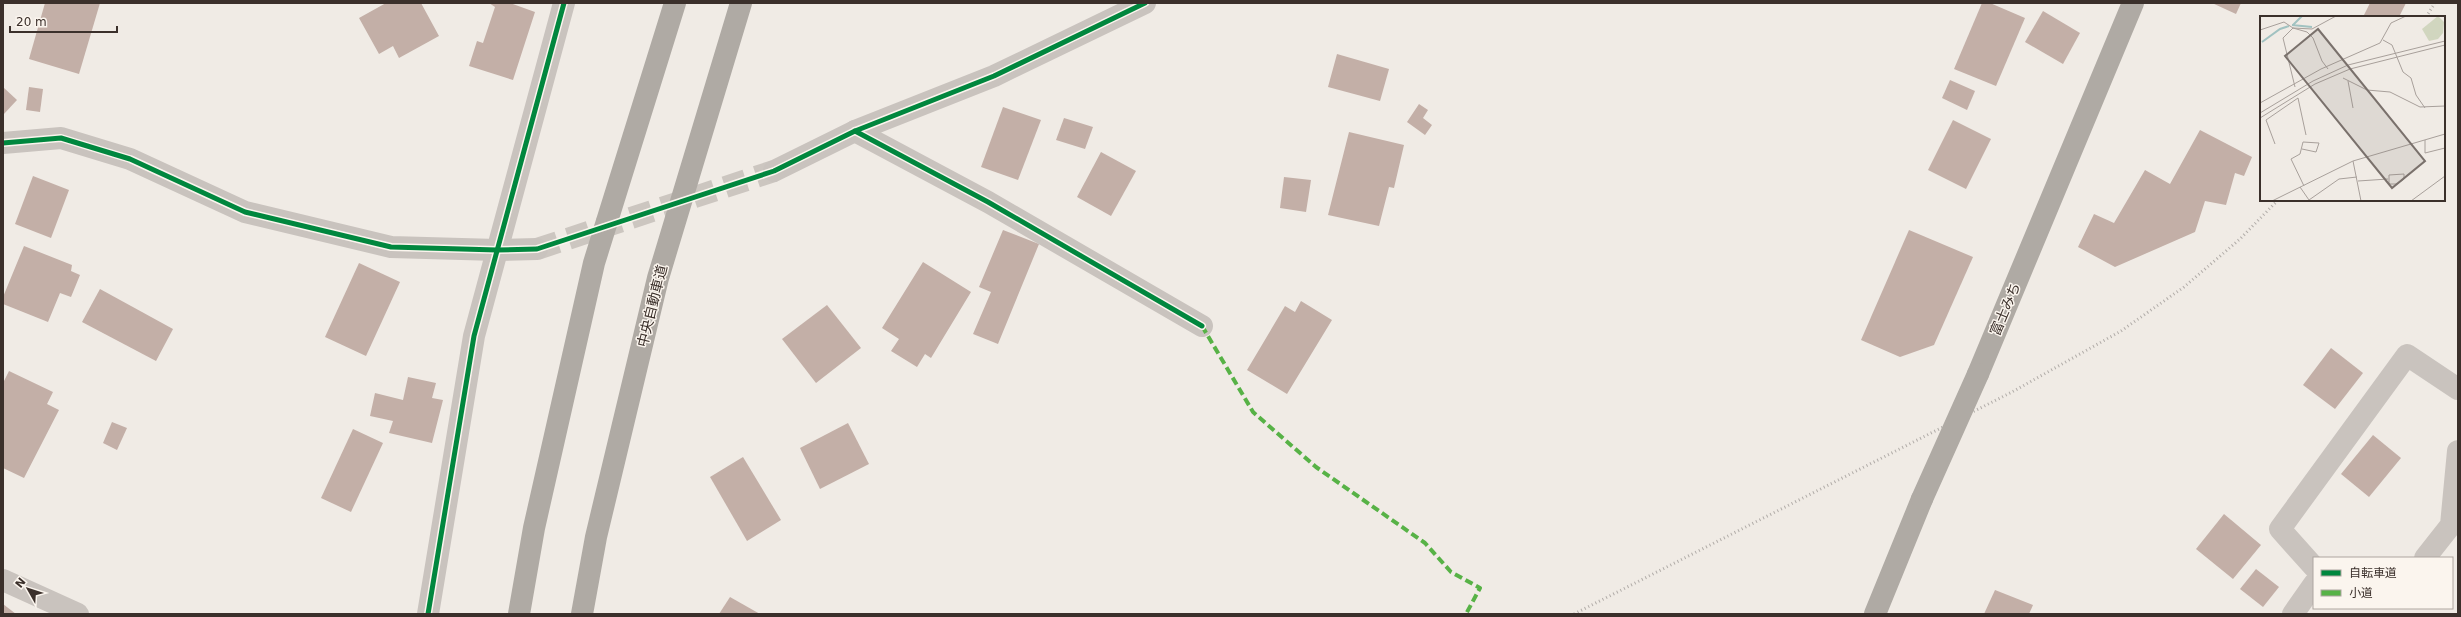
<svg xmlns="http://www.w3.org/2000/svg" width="2461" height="617" font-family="'DejaVu Sans','Noto Sans JP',sans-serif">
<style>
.building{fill:#c3afa7}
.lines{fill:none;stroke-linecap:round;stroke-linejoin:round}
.street-tunnel{stroke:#ccc6c0;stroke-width:22;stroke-dasharray:22 11;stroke-linecap:butt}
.street{stroke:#c9c3be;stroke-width:22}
.highway{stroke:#afaaa4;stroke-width:22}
.rail{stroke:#b1aca8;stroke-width:3;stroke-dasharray:1 3;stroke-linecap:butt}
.highway-bridge{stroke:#afaaa4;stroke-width:22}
.quiet{stroke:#57b246;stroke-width:4;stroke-dasharray:8 4;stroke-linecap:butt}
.cycleway-casing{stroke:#fbf5ee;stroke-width:8}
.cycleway{stroke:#00873e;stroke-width:5}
.labels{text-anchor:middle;stroke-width:3;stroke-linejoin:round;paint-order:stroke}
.street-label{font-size:14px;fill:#3b302b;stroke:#fbf5ee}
.inset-river{fill:none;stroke:#a1c2c1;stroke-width:2}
.inset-road{fill:none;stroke:#a8a09b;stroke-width:1}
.view{fill:#7a716c;fill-opacity:0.15;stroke:#7a716c;stroke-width:2}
.inset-edge{fill:none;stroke:#3b302b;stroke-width:2}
</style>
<rect width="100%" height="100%" fill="#f0ebe5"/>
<g class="building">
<polygon points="45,3 100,3 79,74 29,59"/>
<polygon points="386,3 421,3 439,36 399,58 393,46 379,54 359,18"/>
<polygon points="489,3 510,3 535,12 513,80 469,66 477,41 483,43 495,7"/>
<polygon points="1982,3 1990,3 2025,18 1996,86 1954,69"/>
<polygon points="2212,3 2241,3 2236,14"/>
<polygon points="2370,3 2406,3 2399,17 2367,17 2364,15"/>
<polygon points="2043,11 2080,33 2063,64 2025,42"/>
<polygon points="1337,54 1389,69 1380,101 1328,87"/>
<polygon points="1950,80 1975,91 1967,110 1942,98"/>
<polygon points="3,87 17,100 3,115"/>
<polygon points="29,87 43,89 40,112 26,110"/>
<polygon points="1419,104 1428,110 1423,118 1432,125 1425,135 1407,122"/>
<polygon points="1003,107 1041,120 1018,180 981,167"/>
<polygon points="1064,118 1093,127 1085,149 1056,140"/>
<polygon points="1953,120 1991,139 1966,189 1928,170"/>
<polygon points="2200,130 2252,157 2244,176 2235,173 2226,205 2205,201 2195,232 2115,267 2078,247 2094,214 2114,223 2145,170 2170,184"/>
<polygon points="1349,132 1404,145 1394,188 1389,187 1379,226 1328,215"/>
<polygon points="1101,152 1136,171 1111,216 1077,197"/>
<polygon points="33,176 69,190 51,238 15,224"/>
<polygon points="1284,177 1311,180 1306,212 1280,208"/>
<polygon points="1003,230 1039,244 998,344 973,334 991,292 979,287"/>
<polygon points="1909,230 1973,257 1934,345 1900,357 1861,340"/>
<polygon points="24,246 72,265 71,271 80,275 71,297 60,293 48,322 3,304 3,297"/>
<polygon points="923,262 971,292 931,358 925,354 917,367 891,351 899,339 882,328"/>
<polygon points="359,263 400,282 366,356 325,337"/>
<polygon points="100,289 173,329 156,361 82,322"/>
<polygon points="1301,301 1332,320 1287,394 1247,370 1285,306 1295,312"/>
<polygon points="827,305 861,348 816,383 782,339"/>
<polygon points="2331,348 2363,373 2335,409 2303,385"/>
<polygon points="9,371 53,392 47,404 59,410 24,478 3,468 3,383"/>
<polygon points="408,377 436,383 432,398 443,400 432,443 389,433 393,421 370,416 375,393 403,400"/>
<polygon points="112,422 127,428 117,450 103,443"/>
<polygon points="848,423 869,464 820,489 800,448"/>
<polygon points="353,429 383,443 351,512 321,498"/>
<polygon points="2373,435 2401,458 2369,497 2341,474"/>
<polygon points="743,457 781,520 747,541 710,477"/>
<polygon points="2224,514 2261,545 2233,579 2196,549"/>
<polygon points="2256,569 2279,587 2263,607 2240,589"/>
<polygon points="1995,590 2033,605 2029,614 1984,614"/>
<polygon points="730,597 760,614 719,614"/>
<polygon points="3,604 16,614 3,614"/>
</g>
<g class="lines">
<polyline class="street-tunnel" points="537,249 774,171"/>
<g class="street">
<polyline points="855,131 988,202 1202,326"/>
<polyline points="3,143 61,138 130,159 245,212 391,247 497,250 537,249"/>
<polyline points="774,171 855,131 994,76 1145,3"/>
<polyline points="2425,558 2451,525 2458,451"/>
<polyline points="2314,567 2280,529 2407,355 2458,389"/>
<polyline points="3,580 78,614"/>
<polyline points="428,614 474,336 564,3"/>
<polyline points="2293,614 2314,584"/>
</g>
<g class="highway">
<polyline points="1978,374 2133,3"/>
<polyline points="519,614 534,528 594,263 675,3"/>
<polyline points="582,614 596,537 658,278 741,3"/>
<polyline points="1875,614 1922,499"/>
</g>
<g class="rail">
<polyline points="2426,17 2435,3"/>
<polyline points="1574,614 2012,392 2121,331 2184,287 2240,239 2278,200"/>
</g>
<polyline class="highway-bridge" points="1922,499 1978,374"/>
<polyline class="quiet" points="1202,326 1253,412 1316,467 1425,543 1451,572 1480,588 1466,614"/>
<g class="cycleway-casing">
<g id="cycleway">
<polyline points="855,131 988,202 1202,326"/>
<polyline points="3,143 61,138 130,159 245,212 391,247 497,250 537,249 774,171 855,131 994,76 1145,3"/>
<polyline points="428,614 474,336 564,3"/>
</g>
</g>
<use href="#cycleway" class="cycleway"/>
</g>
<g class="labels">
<g class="street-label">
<text transform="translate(652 306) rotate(-76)" y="5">中央自動車道</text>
<text transform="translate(2005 309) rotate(-67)" y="5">富士みち</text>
</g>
</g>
<g transform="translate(2260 16)">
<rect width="185" height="185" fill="#f0ebe5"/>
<path d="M178,0l6,6 -1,11 -5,6 -9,2 -7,-12z" fill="#d1d6bf"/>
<path class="inset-river" d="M32,9l20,2M33,9l9,-9M2,26l18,-13 9,-3"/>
<path class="inset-road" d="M0,14l24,-8 9,6 14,4 6,6 9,23 6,8M123,24l9,5 11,27 8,6 5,17 9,13M83,62l24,12 23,2 30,15 25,-1M88,65l5,27M35,71l-12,-49 10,-10 19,1 24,-13M0,87l61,-34 59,-26 11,-20 15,-7M0,97l53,-32 35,-16 97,-24M0,102l55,-34 35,-15 95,-24M165,124v13l20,-5M15,128l-9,-24 32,-22 8,37M42,133l14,3 3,-9 -16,-1 -3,12 -9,5 13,27M93,145l8,40M144,158v5l-7,5h-8v-9zM98,165l30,-2M40,171l9,13 30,-21 18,-2M12,185l81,-40 92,-27M151,185l34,-25"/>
<path class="view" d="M58,13l107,132 -33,27 -107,-132z"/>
<rect width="185" height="185" class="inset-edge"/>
</g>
<rect width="2461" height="617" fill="none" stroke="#3b302b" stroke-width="8"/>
<rect x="2313" y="557" width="140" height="52" fill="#fbf5ee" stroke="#aea6a0"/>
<rect x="2321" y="570" width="20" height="6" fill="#00873e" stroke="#aea6a0"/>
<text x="2349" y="577" font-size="12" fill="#3b302b">自転車道</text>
<rect x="2321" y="590" width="20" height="6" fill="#57b246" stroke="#aea6a0"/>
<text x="2349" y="597" font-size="12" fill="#3b302b">小道</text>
<g transform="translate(28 589) rotate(309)" stroke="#fbf5ee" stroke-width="3" paint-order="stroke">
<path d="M0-3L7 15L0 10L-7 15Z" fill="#3b302b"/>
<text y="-6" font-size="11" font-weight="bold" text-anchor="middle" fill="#3b302b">N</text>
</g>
<path d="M10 26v6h107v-6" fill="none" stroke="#3b302b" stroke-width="2"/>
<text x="16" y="26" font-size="12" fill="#3b302b" stroke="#fbf5ee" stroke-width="3" paint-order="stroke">20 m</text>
</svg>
